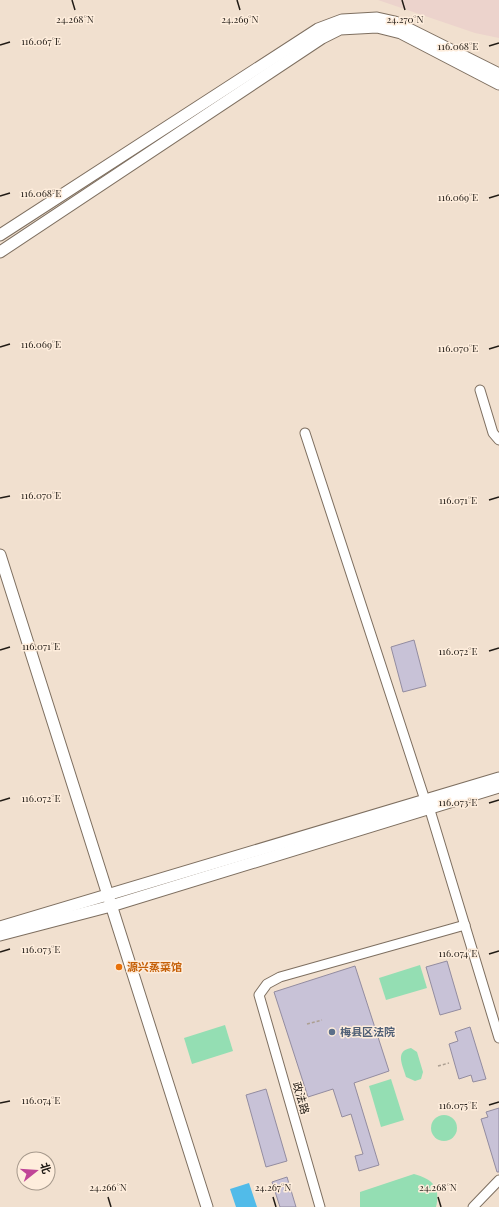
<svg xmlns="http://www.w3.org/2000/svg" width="499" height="1207" font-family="'Playfair Display','Noto Sans SC',serif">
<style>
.education{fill:#ecd3cc}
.green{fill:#94deb3}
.water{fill:#51bbe9}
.building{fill:#c8c2d7;stroke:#938ca0}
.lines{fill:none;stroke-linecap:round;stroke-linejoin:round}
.minor-casing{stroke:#7e6f60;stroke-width:11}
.tertiary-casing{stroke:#7e6f60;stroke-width:13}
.path{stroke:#ac9f92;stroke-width:1.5;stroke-dasharray:3 2;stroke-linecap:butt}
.minor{stroke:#fff;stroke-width:9}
.tertiary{stroke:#fff;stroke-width:11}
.ticks{fill:none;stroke:#211b15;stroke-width:1.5}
.food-dot{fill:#e8710a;stroke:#feeddc;stroke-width:1.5}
.service-dot{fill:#5c6f8a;stroke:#feeddc;stroke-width:1.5}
.labels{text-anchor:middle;stroke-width:3;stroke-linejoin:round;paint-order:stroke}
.food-label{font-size:11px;font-weight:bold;fill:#c56008;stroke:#feeddc;text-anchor:start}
.service-label{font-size:11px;font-weight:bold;fill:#4e5e75;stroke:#feeddc;text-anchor:start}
.street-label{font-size:11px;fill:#211b15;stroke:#feeddc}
.ticks-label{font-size:10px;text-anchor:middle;fill:#211b15;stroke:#feeddc;stroke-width:3;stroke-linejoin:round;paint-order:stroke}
</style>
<rect width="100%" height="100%" fill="#f1e0cf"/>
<polygon class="education" points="378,0 499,0 499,38 475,33"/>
<g class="green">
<polygon points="420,965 427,988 386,1000 379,978"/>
<polygon points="225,1025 233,1051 192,1064 184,1038"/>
<path d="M411,1048l6,4 6,20 -2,7 -6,2 -9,-4c-3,-11 -12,-26 5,-29z"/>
<polygon points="391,1079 404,1120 381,1127 369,1086"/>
<circle cx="444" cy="1128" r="13"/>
<path d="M414,1174c18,5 27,13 22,33h-76v-15z"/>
</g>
<polygon class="water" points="249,1183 257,1207 236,1207 230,1189"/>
<g class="building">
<polygon points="414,640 426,686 403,692 391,647"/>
<polygon points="447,961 461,1009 440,1015 426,967"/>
<polygon points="355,966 389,1071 354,1083 379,1165 359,1171 355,1156 363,1154 351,1114 342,1117 333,1089 308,1097 274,992"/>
<polygon points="470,1027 486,1079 473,1082 471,1075 459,1079 449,1044 458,1041 455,1032"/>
<polygon points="266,1089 287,1161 266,1167 246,1095"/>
<polygon points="499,1108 499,1172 497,1172 481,1119 488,1117 486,1112"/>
<polygon points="287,1177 296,1207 280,1207 272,1182"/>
</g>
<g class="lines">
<g class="minor-casing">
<g id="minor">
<polyline points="480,390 493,433 499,440"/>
<polyline points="305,433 425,800"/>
<polyline points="429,807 499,1038"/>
<polyline points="320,1207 259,995 267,984 280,977 465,925"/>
<polyline points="473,1207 499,1180"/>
</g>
</g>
<g class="tertiary-casing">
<g id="tertiary">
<polyline points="0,235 318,29 342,20 377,18 395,22 499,74"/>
<polyline points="0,252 322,38 340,29 377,27 401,33 499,84"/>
<polyline points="0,555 207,1207"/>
<polyline points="0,927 499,778"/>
<polyline points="0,935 111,906 499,787"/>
</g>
</g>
<g class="path">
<polyline points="307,1024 322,1020"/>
<polyline points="438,1066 449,1063"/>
</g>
<use href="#minor" class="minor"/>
<use href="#tertiary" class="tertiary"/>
</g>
<path class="ticks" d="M72,0l3,10M237,0l3,10M402,0l3,10M0,45l10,-3M489,46l10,-3M0,196l10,-3M489,198l10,-3M0,347l10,-3M489,349l10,-3M0,498l10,-2M489,500l10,-3M0,650l10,-3M489,651l10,-3M0,801l10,-3M489,803l10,-3M0,952l10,-3M489,954l10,-3M0,1103l10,-2M489,1105l10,-3M108,1197l3,10M273,1197l3,10M438,1197l3,10"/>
<circle class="food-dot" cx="119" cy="967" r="4"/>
<circle class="service-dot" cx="332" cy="1032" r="4"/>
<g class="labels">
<g class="food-label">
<text x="127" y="971">源兴蒸菜馆</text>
</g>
<g class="service-label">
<text x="340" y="1036">梅县区法院</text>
</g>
<g class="street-label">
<text transform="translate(301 1098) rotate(74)" y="4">政法路</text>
</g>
</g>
<g class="ticks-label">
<text x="75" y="23">24.268°N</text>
<text x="240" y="23">24.269°N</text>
<text x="405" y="23">24.270°N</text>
<text x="41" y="45">116.067°E</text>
<text x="458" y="50">116.068°E</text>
<text x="41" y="197">116.068°E</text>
<text x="458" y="201">116.069°E</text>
<text x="41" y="348">116.069°E</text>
<text x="458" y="352">116.070°E</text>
<text x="41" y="499">116.070°E</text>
<text x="458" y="504">116.071°E</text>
<text x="41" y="650">116.071°E</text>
<text x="458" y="655">116.072°E</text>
<text x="41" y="802">116.072°E</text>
<text x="458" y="806">116.073°E</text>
<text x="41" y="953">116.073°E</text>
<text x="458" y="957">116.074°E</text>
<text x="41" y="1104">116.074°E</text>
<text x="458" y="1109">116.075°E</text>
<text x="108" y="1191">24.266°N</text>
<text x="273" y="1191">24.267°N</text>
<text x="438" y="1191">24.268°N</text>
</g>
<g transform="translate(36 1171) rotate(73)"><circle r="19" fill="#feeddc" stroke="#a6998c"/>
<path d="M0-3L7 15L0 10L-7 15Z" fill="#c04597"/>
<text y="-6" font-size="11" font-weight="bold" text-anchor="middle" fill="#211b15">北</text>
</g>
</svg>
